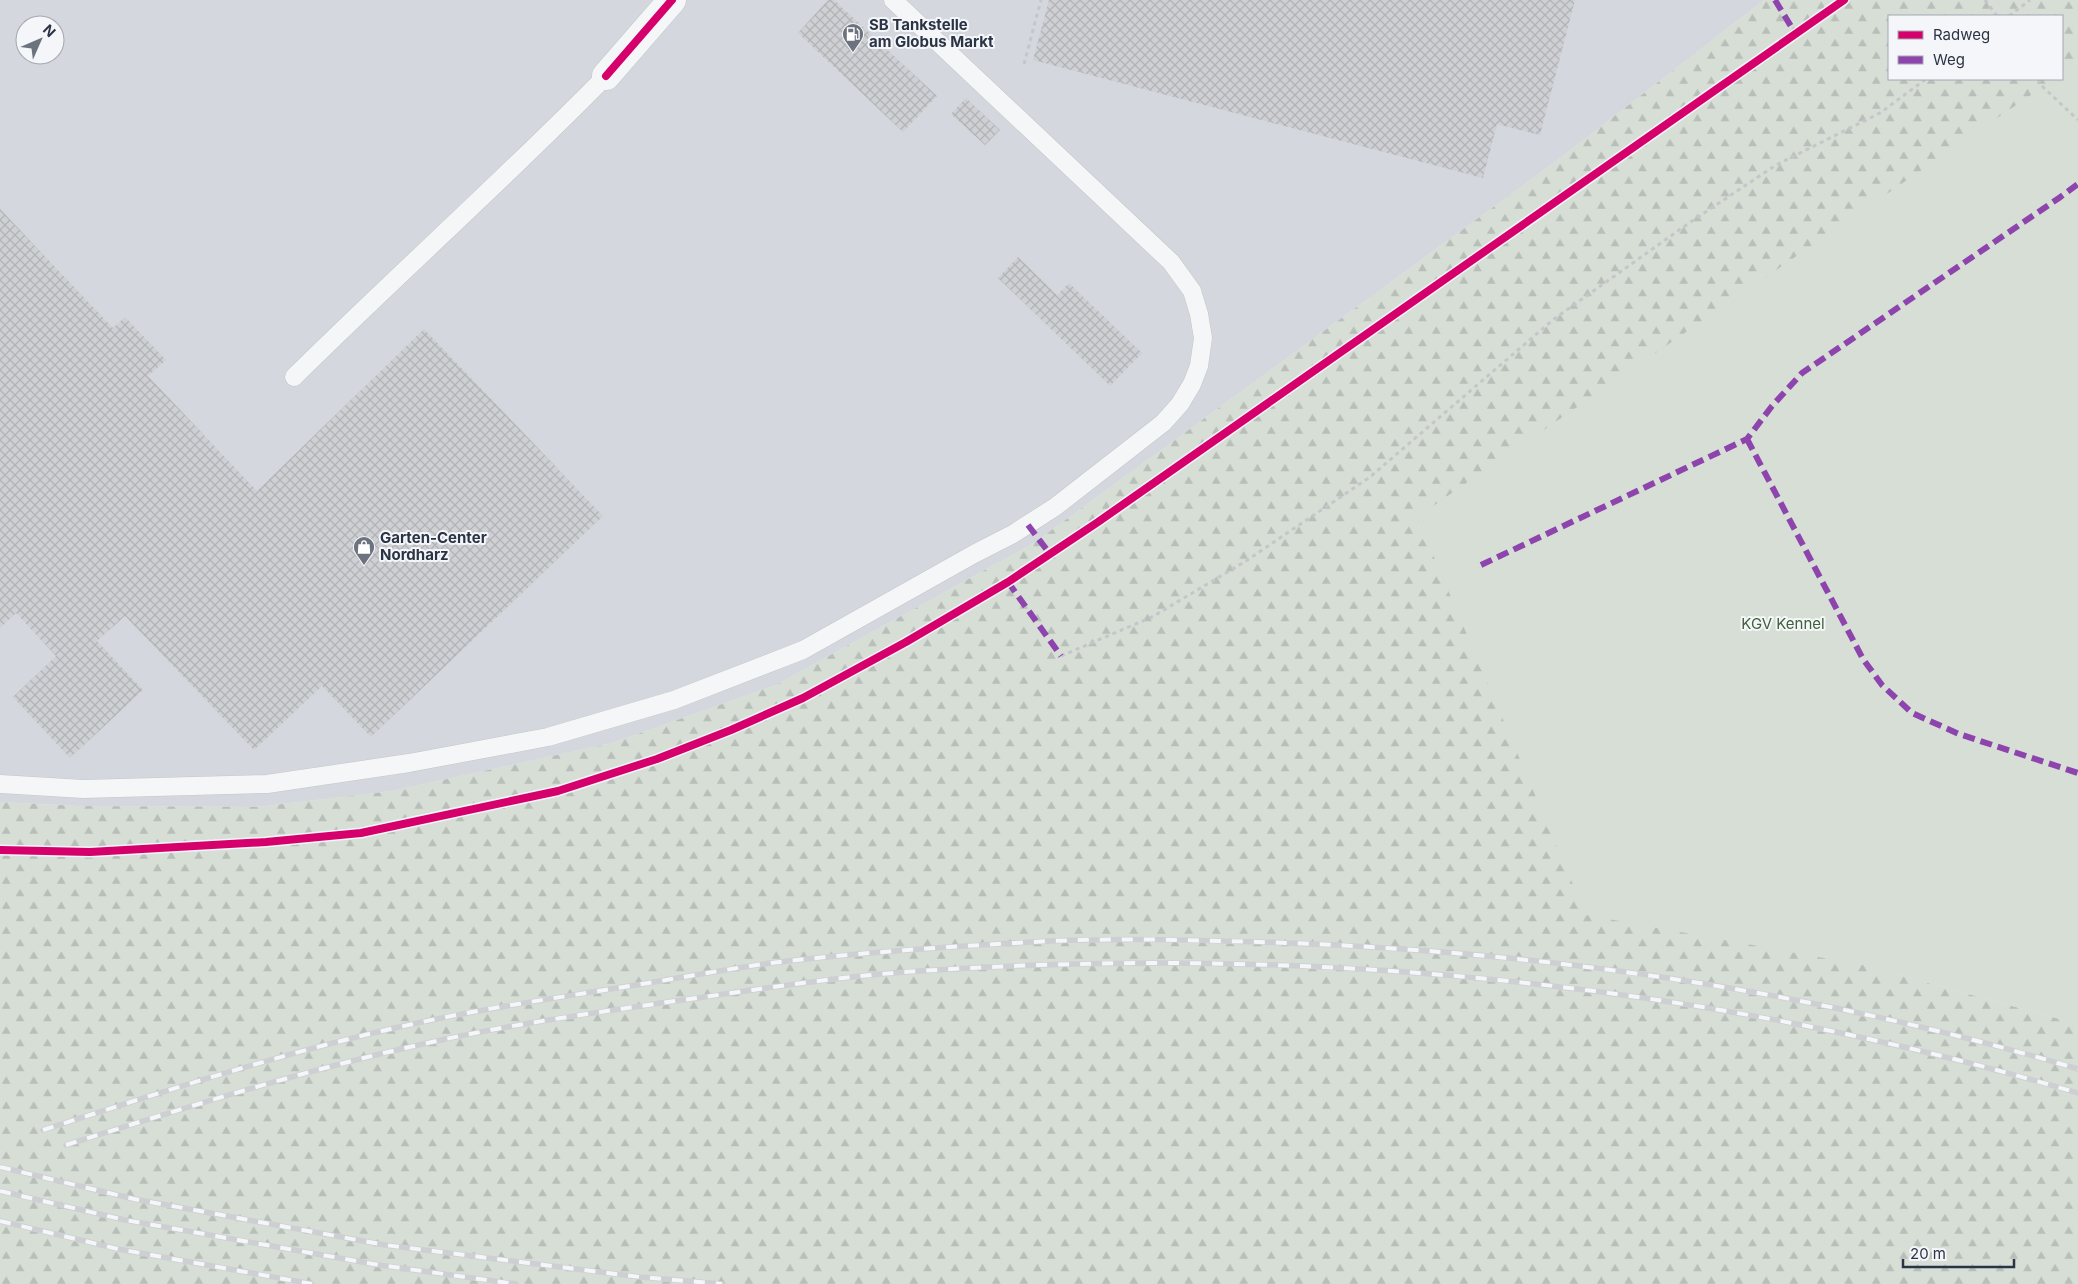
<svg xmlns="http://www.w3.org/2000/svg" width="2078" height="1284" font-family="Inter,sans-serif">
<style>
.built{fill:#d4d7dd;fill-rule:evenodd}
.forest{fill:url(#forest-firs)}
.garden{fill:#d6ded6}
.building{fill:url(#building-cross-hatch)}
.lines{fill:none;stroke-linecap:round;stroke-linejoin:round}
.lane-casing{stroke:#c4c6c8;stroke-width:19}
.street-casing{stroke:#c4c6c8;stroke-width:29}
.path{stroke:#c5c6ca;stroke-width:3;stroke-dasharray:4 4;stroke-linecap:butt}
.lane{stroke:#f5f6f7;stroke-width:18}
.street{stroke:#f5f6f7;stroke-width:28}
.rail-casing{stroke:#cecfd2;stroke-width:5.5}
.rail{stroke:#f4f6f9;stroke-width:4;stroke-dasharray:11;stroke-linecap:butt}
.quiet{stroke:#8e44ad;stroke-width:6;stroke-dasharray:12 6;stroke-linecap:butt}
.cycleway-casing{stroke:#f4f6f9;stroke-width:11}
.cycleway{stroke:#d6006c;stroke-width:8}
.labels{text-anchor:middle;stroke-width:4;stroke-linejoin:round;paint-order:stroke}
.poi-label{font-size:15px;font-weight:bold;fill:#2b3445;stroke:#f4f6f9;text-anchor:start}
.park-label{font-size:15px;fill:#3f6138;stroke:#f4f6f9}
</style>
<defs>
<pattern id="forest-firs" width="22" height="20" patternUnits="userSpaceOnUse" patternTransform="scale(1.25)"><rect width="22" height="20" fill="#d6ded6"/><path d="M5 1l3.5 6h-7zM16 11l3.5 6h-7z" fill="#b8bfb9"/></pattern>
<pattern id="building-cross-hatch" width="8" height="8" patternUnits="userSpaceOnUse" patternTransform="scale(1.25)"><rect width="8" height="8" fill="#ced0d3"/><path d="M0 0l8 8M0 8l8-8" fill="none" stroke="#b1b3b6"/></pattern>
</defs>
<rect width="100%" height="100%" fill="#e6e8ea"/>
<path class="built" d="M0,0h1764l-205,159 -525,384 -258,142 -164,58 -220,48 -135,16 -179,-1 -78,-4zM25,25h30v30h-30z"/>
<polygon class="forest" points="1764,0 2078,0 2078,61 2062,73 2062,16 1889,16 1889,79 2054,79 2043,87 1863,965 2078,1024 2078,1284 0,1284 0,802 78,806 257,807 392,791 612,743 776,685 1034,543 1559,159"/>
<polygon class="garden" points="2078,61 2078,1024 1863,965 1586,915 1417,517 2054,79 2062,79 2062,73"/>
<g class="building">
<polygon points="828,0 834,0 937,96 903,132 798,33"/>
<polygon points="1049,0 1575,0 1540,135 1497,124 1483,178 1033,60"/>
<polygon points="966,98 1000,130 985,145 951,114"/>
<polygon points="0,209 113,328 125,317 166,360 148,376 257,491 424,329 603,516 371,737 322,686 254,750 125,616 97,641 143,690 70,758 13,697 56,656 16,613 0,628"/>
<polygon points="1018,257 1057,295 1069,283 1142,353 1110,386 998,278"/>
</g>
<g class="lines">
<g class="lane-casing">
<g id="lane">
<path d="M294,377c103,-102 211,-198 312,-301"/>
<polyline points="0,784 83,789 267,784 409,763 548,737 674,700 803,650 974,554 1013,534 1055,507 1163,423 1180,404 1192,384 1199,366 1203,338 1199,314 1192,291 1171,262 893,0"/>
</g>
</g>
<g class="street-casing">
<polyline id="street" points="606,76 672,0"/>
</g>
<g class="path">
<polyline points="1985,0 1997,16"/>
<polyline points="2009,16 2030,0"/>
<polyline points="1024,64 1041,0"/>
<polyline points="2038,79 2043,87 2078,120"/>
<polyline points="1061,656 1152,617 1246,561 1370,477 1554,319 1689,223 1776,165 1880,113 1926,79"/>
</g>
<use href="#lane" class="lane"/>
<use href="#street" class="street"/>
<g class="rail-casing">
<g id="rail">
<path d="M43,1130c122,-39 245,-79 370,-106 67,-15 136,-25 204,-36 52,-8 103,-18 154,-25 93,-11 187,-17 280,-22 69,-3 139,-1 208,1 276,8 554,48 819,127"/>
<path d="M66,1145c121,-38 242,-76 366,-103 80,-18 162,-29 243,-41 81,-11 163,-25 245,-30 388,-26 784,11 1158,122"/>
<polyline points="0,1167 134,1199 385,1245 640,1277 722,1284"/>
<polyline points="0,1191 125,1220 379,1265 516,1284"/>
<polyline points="0,1221 118,1249 312,1284"/>
</g>
</g>
<use href="#rail" class="rail"/>
<g class="quiet">
<polyline points="1775,0 1795,33"/>
<polyline points="1747,439 1863,659 1882,685 1912,713 1959,734 2078,773"/>
<polyline points="1028,525 1050,554"/>
<polyline points="1481,565 1747,439 1772,406 1802,373 2059,198 2078,184"/>
<polyline points="1008,582 1061,656"/>
</g>
<g class="cycleway-casing">
<g id="cycleway">
<polyline points="606,76 672,0"/>
<polyline points="0,850 90,852 266,842 361,833 558,791 657,759 731,730 803,698 906,642 1008,582 1098,522 1844,0"/>
</g>
</g>
<use href="#cycleway" class="cycleway"/>
</g>
<defs>
<g id="fuel-pin" transform="scale(1.125)"><path d="M0 17L-7.5 6A9.5 9.5 0 1 1 7.5 6Z" fill="#6c737f" stroke="#f4f6f9"/><path d="M-5.5-6h7V0h2V4h1.3V-2.5L3-4.5l.8-.8L6-3V5H2.5V1h-1V6h-7ZM-4.2-4.7v3.2H.2V-4.7Z" fill="#fff"/></g>
<g id="shop-pin" transform="scale(1.125)"><path d="M0 17L-7.5 6A9.5 9.5 0 1 1 7.5 6Z" fill="#6c737f" stroke="#f4f6f9"/><path d="M-5-2.5h2.3a2.7 3.5 0 0 1 5.4 0H5L5.5 6h-11ZM-1.5-2.5h3a1.5 2.3 0 0 0-3 0Z" fill="#fff"/></g>
</defs>
<g fill-rule="evenodd">
<use href="#fuel-pin" x="853" y="34"/>
<use href="#shop-pin" x="364" y="547"/>
</g>
<g class="labels">
<g class="poi-label">
<text x="869" y="30">SB Tankstelle<tspan x="869" dy="17">am Globus Markt</tspan></text>
<text x="380" y="543">Garten-Center<tspan x="380" dy="17">Nordharz</tspan></text>
</g>
<g class="park-label">
<text x="1783" y="629">KGV Kennel</text>
</g>
</g>
<rect x="1888" y="15" width="175" height="65" fill="#f4f6f9" stroke="#a4a8b1"/>
<rect x="1898" y="31" width="25" height="8" fill="#d6006c" stroke="#a4a8b1"/>
<text x="1933" y="40" font-size="15" fill="#2b3445">Radweg</text>
<rect x="1898" y="56" width="25" height="8" fill="#8e44ad" stroke="#a4a8b1"/>
<text x="1933" y="65" font-size="15" fill="#2b3445">Weg</text>
<g transform="translate(40 40) rotate(45)"><circle r="24" fill="#f4f6f9" stroke="#a4a8b1"/>
<path d="M0-4L9 19L0 12L-9 19Z" fill="#6c737f"/>
<text y="-8" font-size="14" font-weight="bold" text-anchor="middle" fill="#2b3445">N</text>
</g>
<path d="M1903 1259v8h111v-8" fill="none" stroke="#2b3445" stroke-width="2.5"/>
<text x="1910" y="1259" font-size="15" fill="#2b3445" stroke="#f4f6f9" stroke-width="4" paint-order="stroke">20 m</text>
</svg>
